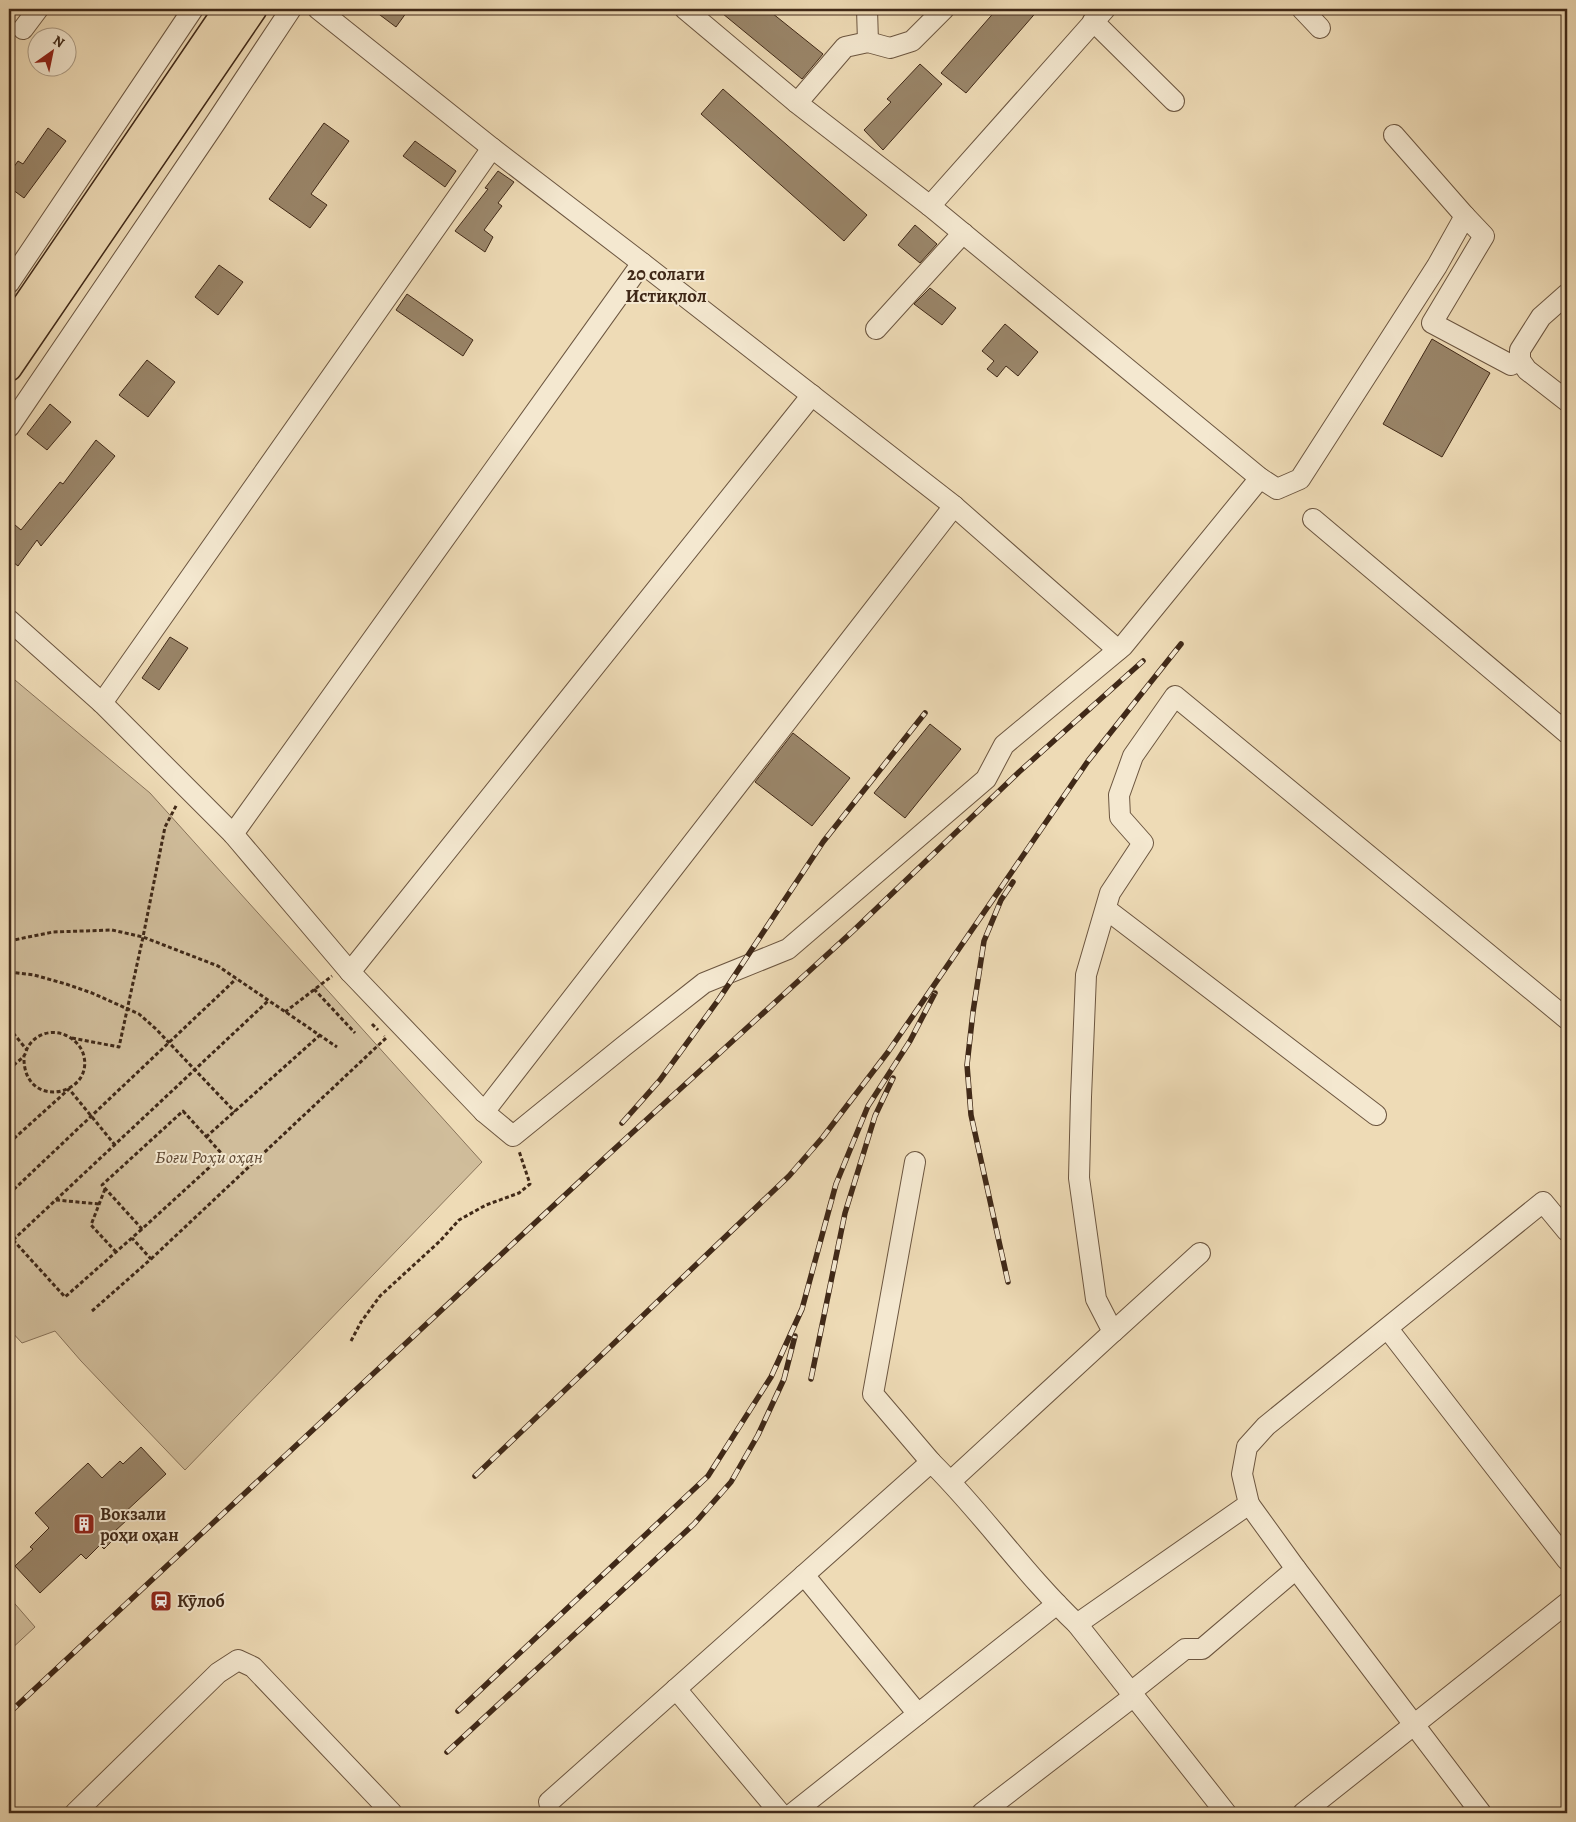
<svg xmlns="http://www.w3.org/2000/svg" width="1576" height="1822" font-family="Alegreya,serif">
<style>
.green{fill:#d0bd9b;stroke:#88735a}
.building{fill:#9a866a;stroke:#402918}
.lines{fill:none;stroke-linecap:round;stroke-linejoin:round}
.minor-casing{stroke:#6c5640;stroke-width:22}
.major-casing{stroke:#402918;stroke-width:28}
.path{stroke:#402918;stroke-width:3;stroke-dasharray:4 2.5;stroke-linecap:butt}
.minor{stroke:#f4e8d0;stroke-width:20}
.major{stroke:#eedbb6;stroke-width:25}
.rail-casing{stroke:#402918;stroke-width:5.5}
.rail{stroke:#f4e8d0;stroke-width:4;stroke-dasharray:11;stroke-linecap:butt}
.labels{text-anchor:middle;stroke-width:4;stroke-linejoin:round;paint-order:stroke}
.park-label{font-size:18px;font-style:italic;fill:#5d4732;stroke:#f4e8d0}
.poi-label{font-size:18px;font-weight:bold;fill:#402918;stroke:#f4e8d0;text-anchor:start}
.neighbourhood-label{font-size:19px;font-weight:bold;fill:#402918;stroke:#f4e8d0}
</style>
<rect width="100%" height="100%" fill="#eedbb6"/>
<filter id="stains"><feTurbulence type="fractalNoise" baseFrequency=".004" numOctaves="4"/><feColorMatrix values="0 0 0 0 .2 0 0 0 0 .09 0 0 0 0 .02 0 0 0 .5 -.17"/></filter>
<radialGradient id="worn" r=".72"><stop offset=".6" stop-color="#630" stop-opacity="0"/><stop offset="1" stop-color="#630" stop-opacity=".3"/></radialGradient>
<g class="green">
<polygon points="9,675 150,793 482,1162 185,1470 81,1361 55,1331 22,1343 9,1329"/>
<polygon points="9,1597 35,1627 9,1651"/>
</g>
<g class="building">
<polygon points="372,9 409,9 396,27"/>
<polygon points="717,9 767,9 823,54 802,79"/>
<polygon points="997,9 1039,9 966,93 941,73"/>
<polygon points="920,64 942,84 883,150 864,130 891,102 887,99"/>
<polygon points="723,89 867,215 844,241 701,114"/>
<polygon points="324,123 349,141 311,194 327,205 310,228 269,199"/>
<polygon points="48,128 66,141 24,198 9,187 9,174 18,161 23,164"/>
<polygon points="415,141 456,171 445,187 403,156"/>
<polygon points="498,171 514,182 498,203 502,206 484,230 493,237 485,252 455,231 488,189 485,188"/>
<polygon points="915,225 937,244 920,263 898,245"/>
<polygon points="219,265 243,282 218,315 195,297"/>
<polygon points="930,288 956,308 942,325 914,304"/>
<polygon points="407,294 473,340 463,356 396,310"/>
<polygon points="1005,324 1038,352 1018,376 1006,366 997,377 987,369 994,361 982,351"/>
<polygon points="1432,339 1490,373 1442,457 1383,424"/>
<polygon points="147,360 175,382 148,417 119,395"/>
<polygon points="50,404 71,422 47,450 27,434"/>
<polygon points="96,440 115,456 41,546 37,540 18,566 9,559 9,520 21,530 60,482 63,484"/>
<polygon points="170,637 188,648 159,690 142,678"/>
<polygon points="930,724 961,749 905,818 874,793"/>
<polygon points="793,733 850,778 812,826 755,782"/>
<polygon points="141,1447 166,1474 122,1515 127,1520 115,1531 118,1535 104,1549 100,1545 86,1559 81,1554 40,1593 15,1566 33,1549 30,1547 49,1528 35,1513 88,1463 102,1478 120,1461 123,1464"/>
</g>
<g class="lines">
<g class="minor-casing">
<g id="minor">
<polyline points="318,9 492,148 642,263 954,506 1118,650"/>
<polyline points="685,9 797,103 930,206 1260,478 1277,489 1300,479 1437,266 1465,216 1484,236 1432,323 1511,365 1520,360"/>
<polyline points="867,9 868,42"/>
<polyline points="1302,9 1320,28"/>
<polyline points="1093,21 1174,101"/>
<polyline points="23,29 38,9"/>
<polyline points="797,103 845,47 868,42 890,48 912,41 944,9"/>
<polyline points="1394,135 1465,216"/>
<polyline points="930,206 1105,9"/>
<polyline points="9,283 193,9"/>
<polyline points="1567,294 1541,317 1520,350 1520,360 1527,370 1567,401"/>
<polyline points="876,329 963,233"/>
<polyline points="9,427 216,122 291,9"/>
<polyline points="1313,519 1567,733"/>
<polyline points="9,620 102,703 233,834 350,972 484,1112 513,1136 624,1046 704,983 788,949 986,779 1004,745 1123,646 1260,478"/>
<polyline points="102,703 492,148"/>
<polyline points="233,834 642,263"/>
<polyline points="1106,909 1376,1115"/>
<polyline points="350,972 812,395"/>
<polyline points="484,1112 954,506"/>
<polyline points="915,1162 873,1394 931,1462"/>
<polyline points="1388,1329 1567,1560"/>
<polyline points="1113,1332 1200,1253"/>
<polyline points="951,1481 1113,1332 1096,1299 1079,1178 1081,1097 1086,975 1110,893 1143,843 1120,817 1119,795 1133,756 1175,696 1567,1019"/>
<polyline points="1249,1504 1296,1569 1481,1813"/>
<polyline points="804,1575 918,1714"/>
<polyline points="1077,1624 1249,1504 1242,1474 1247,1447 1266,1426 1543,1202 1567,1231"/>
<polyline points="676,1689 780,1813"/>
<polyline points="1131,1692 1185,1649 1202,1649 1296,1569"/>
<path d="M549,1802l382,-340c52,51 93,112 146,162l149,189"/>
<polyline points="75,1813 218,1673 238,1660 253,1667 392,1813"/>
<polyline points="793,1813 1057,1604"/>
<polyline points="982,1813 1134,1696"/>
<polyline points="1303,1813 1567,1603"/>
</g>
</g>
<g class="major-casing">
<g id="major">
<polyline points="9,329 227,9"/>
<polyline points="9,368 254,9"/>
</g>
</g>
<g class="path">
<polyline points="9,941 53,932 112,930 143,937 218,966 337,1047"/>
<polyline points="9,972 34,975 66,984 92,993 139,1014 156,1029 235,1112"/>
<polyline points="314,989 355,1033"/>
<polyline points="285,1012 332,976"/>
<polyline points="372,1024 378,1030"/>
<polyline points="9,1028 27,1050"/>
<polyline points="72,1038 119,1047 143,937 165,827 177,804"/>
<path d="M9,1070c4,-5 10,-9 14,-13 3,-3 3,-7 5,-10 7,-13 24,-18 37,-12 8,3 15,10 18,18 14,43 -61,59 -59,3"/>
<polygon points="183,1111 223,1155 142,1229 102,1185"/>
<polyline points="206,1137 320,1035"/>
<polyline points="9,1143 69,1089 115,1145"/>
<polyline points="105,1189 91,1225 116,1252"/>
<polyline points="9,1194 236,979"/>
<polyline points="56,1200 99,1204"/>
<polyline points="9,1235 13,1240 268,1001"/>
<polyline points="13,1240 65,1297 142,1229"/>
<polyline points="151,1259 386,1038 384,1036"/>
<polyline points="92,1311 151,1259 132,1238"/>
<polyline points="351,1341 361,1322 380,1296 440,1241 459,1220 486,1205 519,1193 530,1184 519,1151"/>
</g>
<use href="#minor" class="minor"/>
<use href="#major" class="major"/>
<g class="rail-casing">
<g id="rail">
<polyline points="622,1123 660,1080 719,999 823,842 925,713"/>
<polyline points="1008,1282 971,1115 967,1065 973,1012 984,941 1001,900 1013,882"/>
<polyline points="811,1379 845,1213 875,1116 893,1078"/>
<polyline points="475,1476 789,1176 823,1137 888,1052 1088,761 1181,644"/>
<polyline points="458,1711 708,1476 771,1377 802,1309 836,1184 868,1106 910,1041 935,993"/>
<polyline points="9,1713 609,1154 853,931 1019,772 1143,661"/>
<polyline points="447,1752 694,1524 731,1482 758,1435 784,1379 795,1336"/>
</g>
</g>
<use href="#rail" class="rail"/>
</g>
<defs>
<g id="building-square" transform="scale(1.125)"><rect x="-9" y="-9" width="18" height="18" rx="4" fill="#8f2418" stroke="#f4e8d0"/><path d="M-4-6H4V6H1V3H-1V6H-4ZM-2.5-4.3h1.7v1.8h-1.7ZM.8-4.3h1.7v1.8H.8ZM-2.5-1h1.7V.8h-1.7ZM.8-1h1.7V.8H.8Z" fill="#fff"/></g>
<g id="station-square" transform="scale(1.125)"><rect x="-9" y="-9" width="18" height="18" rx="4" fill="#8f2418" stroke="#f4e8d0"/><path d="M-3-6H3Q5-6 5-4V2Q5 4 3 4L4.5 6H3L1.5 4h-3L-3 6H-4.5L-3 4Q-5 4-5 2V-4Q-5-6-3-6ZM-3.5-4v3h7v-3ZM-3.5 1v1.5H-2V1ZM2 1v1.5H3.5V1Z" fill="#fff"/></g>
</defs>
<g fill-rule="evenodd">
<use href="#building-square" x="84" y="1524"/>
<use href="#station-square" x="161" y="1601"/>
</g>
<g class="labels">
<g class="park-label">
<text x="209" y="1163">Боғи Роҳи оҳан</text>
</g>
<g class="poi-label">
<text x="100" y="1520">Вокзали<tspan x="100" dy="21">роҳи оҳан</tspan></text>
<text x="177" y="1607">Кӯлоб</text>
</g>
<g class="neighbourhood-label">
<text x="666" y="280">20 солаги<tspan x="666" dy="22">Истиқлол</tspan></text>
</g>
</g>
<rect width="1576" height="1822" fill="none" stroke="#eedbb6" stroke-width="30"/>
<rect x="10" y="10" width="1556" height="1802" fill="none" stroke="#402918" stroke-width="2.5"/>
<rect x="15" y="15" width="1546" height="1792" fill="none" stroke="#402918"/>
<g transform="translate(52 52) rotate(33)"><circle r="24" fill="#f4e8d0" stroke="#ac9c86"/>
<path d="M0-4L9 19L0 12L-9 19Z" fill="#8f2418"/>
<text y="-8" font-size="14" font-weight="bold" text-anchor="middle" fill="#402918">N</text>
</g>
<rect width="100%" height="100%" filter="url(#stains)"/>
<rect width="100%" height="100%" fill="url(#worn)"/>
</svg>
